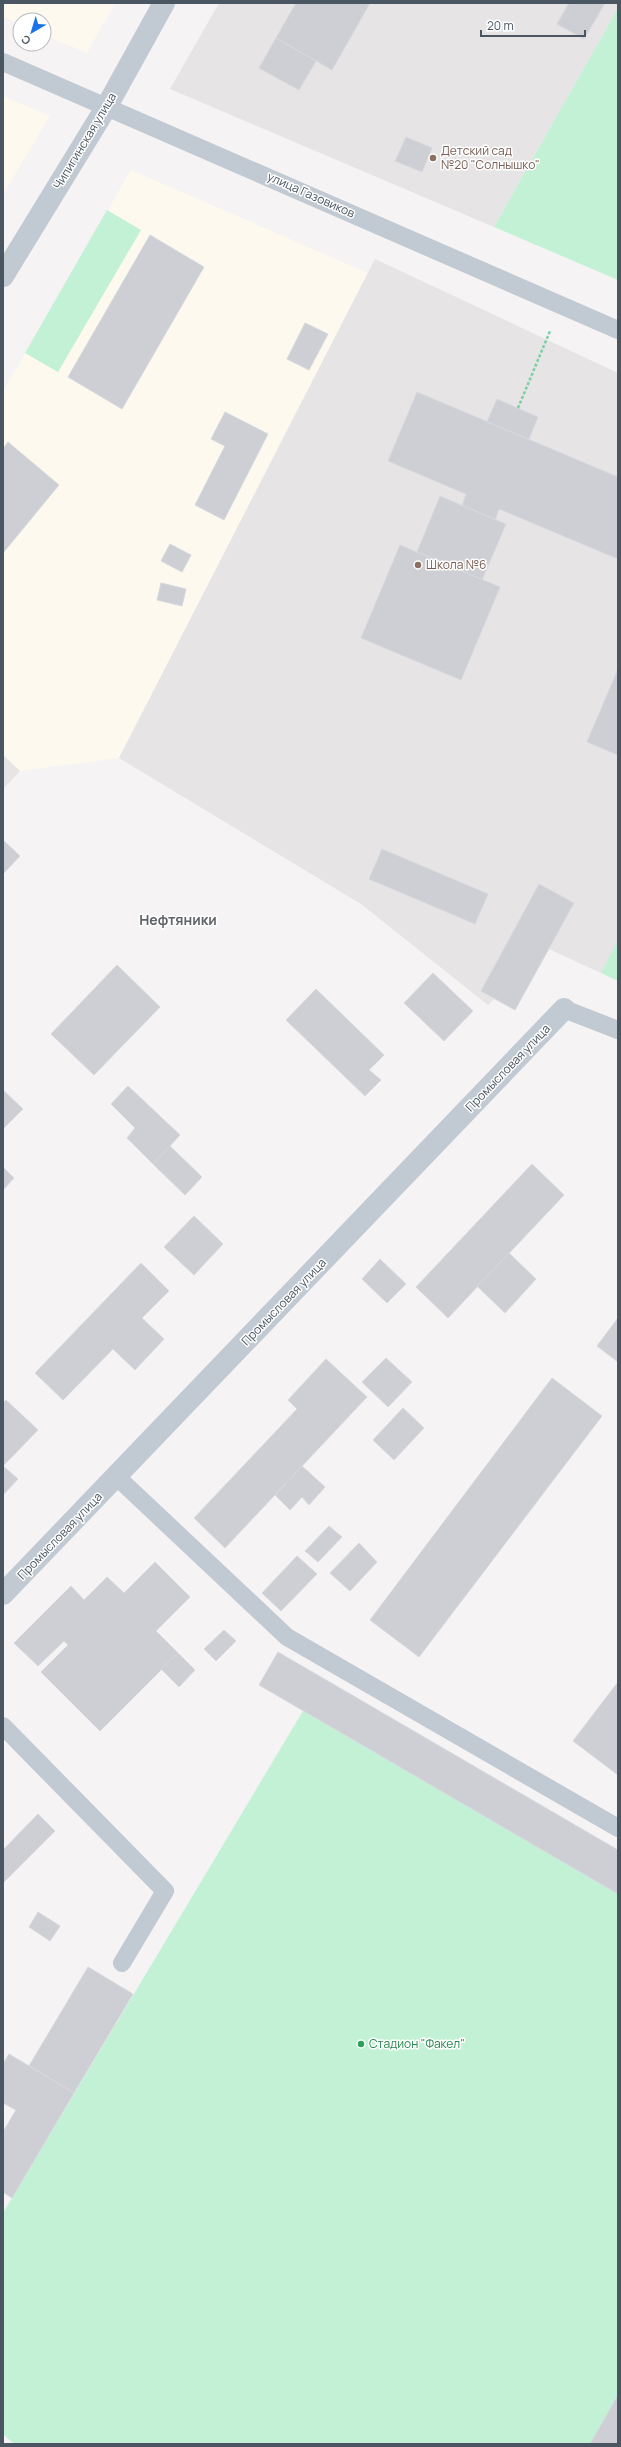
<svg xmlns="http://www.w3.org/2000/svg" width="621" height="2447" font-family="Manrope,sans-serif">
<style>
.commercial{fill:#fdf9ef}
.education{fill:#e6e4e5}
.green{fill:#c3f1d5}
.building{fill:#cdcfd5;stroke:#d7d9de}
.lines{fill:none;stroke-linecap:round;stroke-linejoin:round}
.path{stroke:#7ad0a6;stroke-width:2.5;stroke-dasharray:3 2;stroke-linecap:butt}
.service{stroke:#c1cad2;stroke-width:18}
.minor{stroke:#c1cad2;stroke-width:22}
.education-dot{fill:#8d6e63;stroke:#fff;stroke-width:1.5}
.leisure-dot{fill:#2e9e5b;stroke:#fff;stroke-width:1.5}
.labels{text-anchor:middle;stroke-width:3;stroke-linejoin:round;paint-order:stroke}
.street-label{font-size:12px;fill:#4a5661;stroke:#fff}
.education-label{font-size:12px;fill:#785e54;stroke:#fff;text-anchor:start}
.leisure-label{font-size:12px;fill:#27864d;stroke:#fff;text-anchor:start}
.quarter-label{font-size:14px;font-weight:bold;fill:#5f6368;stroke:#fff}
</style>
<rect width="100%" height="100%" fill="#f5f3f3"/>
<g class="commercial">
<polygon points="3,3 115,3 87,53 44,35 44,20 20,20 20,24 3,17"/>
<polygon points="3,96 50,116 3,195"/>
<polygon points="131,170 368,273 119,758 20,771 3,755 3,391"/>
</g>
<g class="education">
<polygon points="219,3 618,3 618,8 494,227 170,89"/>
<polygon points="375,259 618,373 618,940 601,973 549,949 515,1010 494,999 488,1005 361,904 119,758"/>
<polygon points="3,755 20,771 3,789"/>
</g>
<g class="green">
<polygon points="618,8 618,280 494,227"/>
<polygon points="107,210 141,230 58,372 25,353"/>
<polygon points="618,940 618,981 601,973"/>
<polygon points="303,1711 618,1894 618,2395 590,2444 14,2444 3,2434 3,2213"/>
</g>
<g class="building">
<polygon points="296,3 370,3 332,70 276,38"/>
<polygon points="569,3 605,3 584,39 557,24"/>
<polygon points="276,38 316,61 299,90 259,68"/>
<polygon points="406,137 432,148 422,172 395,161"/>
<polygon points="150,235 204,267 122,409 68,377"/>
<polygon points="305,323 328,334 309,370 287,359"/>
<polygon points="417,392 618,477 618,559 499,509 495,520 462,506 466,494 388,461"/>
<polygon points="497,399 538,417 529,439 487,422"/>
<polygon points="225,412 268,434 224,520 195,505 225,446 211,439"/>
<polygon points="8,442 59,485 3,553 3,449"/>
<polygon points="440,496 506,524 482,580 417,552"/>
<polygon points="170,544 191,555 182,572 161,561"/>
<polygon points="400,545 500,587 461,680 361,638"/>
<polygon points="161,583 186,589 182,606 157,600"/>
<polygon points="618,669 618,755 587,742"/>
<polygon points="3,840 20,856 3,874"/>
<polygon points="382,849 488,894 475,924 369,879"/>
<polygon points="539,884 574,903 515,1010 481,991"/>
<polygon points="117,965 160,1007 94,1075 51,1034"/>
<polygon points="433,973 473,1011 444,1041 404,1003"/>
<polygon points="316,989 384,1055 369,1070 381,1080 365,1096 286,1020"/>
<polygon points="128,1086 180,1135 153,1164 127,1138 135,1128 111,1104"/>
<polygon points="3,1090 23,1109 3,1129"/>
<polygon points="170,1146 202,1177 185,1195 153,1164"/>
<polygon points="532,1164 564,1195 448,1318 416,1287"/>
<polygon points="3,1167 14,1178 3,1190"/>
<polygon points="194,1216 223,1244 194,1275 164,1247"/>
<polygon points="509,1253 536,1279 505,1313 477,1286"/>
<polygon points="380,1259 406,1284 387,1303 362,1279"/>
<polygon points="141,1263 169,1291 142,1318 164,1339 135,1370 113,1349 63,1400 35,1373"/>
<polygon points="618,1318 618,1362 597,1346"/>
<polygon points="386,1358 412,1382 388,1407 362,1382"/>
<polygon points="326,1359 367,1397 225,1548 194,1518 297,1409 288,1400"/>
<polygon points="552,1378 602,1416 419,1657 370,1620"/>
<polygon points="6,1400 38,1430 3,1466 18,1479 3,1495 3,1403"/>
<polygon points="403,1408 424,1428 394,1460 373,1440"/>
<polygon points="302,1466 325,1487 309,1505 302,1497 290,1510 275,1495"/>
<polygon points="329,1526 342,1537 318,1562 305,1551"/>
<polygon points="359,1543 377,1562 350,1591 330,1573"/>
<polygon points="297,1556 317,1574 281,1611 262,1593"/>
<polygon points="155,1562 190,1597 156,1631 178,1653 100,1731 41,1672 68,1645 64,1641 38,1666 14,1643 71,1586 84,1600 107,1577 124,1593"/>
<polygon points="224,1630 236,1641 216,1661 204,1649"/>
<polygon points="278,1652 618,1850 618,1894 259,1685"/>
<polygon points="178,1653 195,1670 179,1687 161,1669"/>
<polygon points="618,1682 618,1775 573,1741"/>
<polygon points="38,1814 55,1831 3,1883 3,1850"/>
<polygon points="38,1912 60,1926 50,1941 29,1927"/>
<polygon points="88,1967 133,1994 74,2093 29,2066"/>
<polygon points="9,2054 74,2093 12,2198 3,2192 3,2132 16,2110 3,2103 3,2064"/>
<polygon points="618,2395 618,2444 590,2444"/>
</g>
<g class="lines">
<polyline class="path" points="518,408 550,331"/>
<g class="service">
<polyline points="3,62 618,330"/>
<polyline points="564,1009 618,1030"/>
<polyline points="117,1477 287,1637 618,1828"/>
<polyline points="3,1726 165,1891 122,1963"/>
</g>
<g class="minor">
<polyline points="3,276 107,106 164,3"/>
<polyline points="3,1594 564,1009"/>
</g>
</g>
<g class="education-dot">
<circle cx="433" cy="158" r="4"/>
<circle cx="418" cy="565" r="4"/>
</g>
<circle class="leisure-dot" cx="361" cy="2044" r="4"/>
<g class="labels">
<g class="street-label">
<text transform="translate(85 141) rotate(-59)" y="4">Чипигинская улица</text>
<text transform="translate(311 195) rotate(24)" y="4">улица Газовиков</text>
<text transform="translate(508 1068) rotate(-46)" y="4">Промысловая улица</text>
<text transform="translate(284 1302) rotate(-46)" y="4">Промысловая улица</text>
<text transform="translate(60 1536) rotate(-46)" y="4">Промысловая улица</text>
</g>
<g class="education-label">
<text x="441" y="155">Детский сад<tspan x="441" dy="14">№20 "Солнышко"</tspan></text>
<text x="426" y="569">Школа №6</text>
</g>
<g class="leisure-label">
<text x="369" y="2048">Стадион "Факел"</text>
</g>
<g class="quarter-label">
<text x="178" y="925">Нефтяники</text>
</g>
</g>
<rect width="621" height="2447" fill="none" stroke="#4a5661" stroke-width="8"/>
<g transform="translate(32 32) rotate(218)"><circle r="19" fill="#ffffff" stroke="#b7bbc0"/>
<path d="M0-3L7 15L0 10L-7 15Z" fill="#1a73e8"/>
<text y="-6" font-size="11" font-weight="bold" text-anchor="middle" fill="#4a5661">С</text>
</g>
<path d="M481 30v6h104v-6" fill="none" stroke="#4a5661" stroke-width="2"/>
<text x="487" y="30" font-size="12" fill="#4a5661" stroke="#ffffff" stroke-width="3" paint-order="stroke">20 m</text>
</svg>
